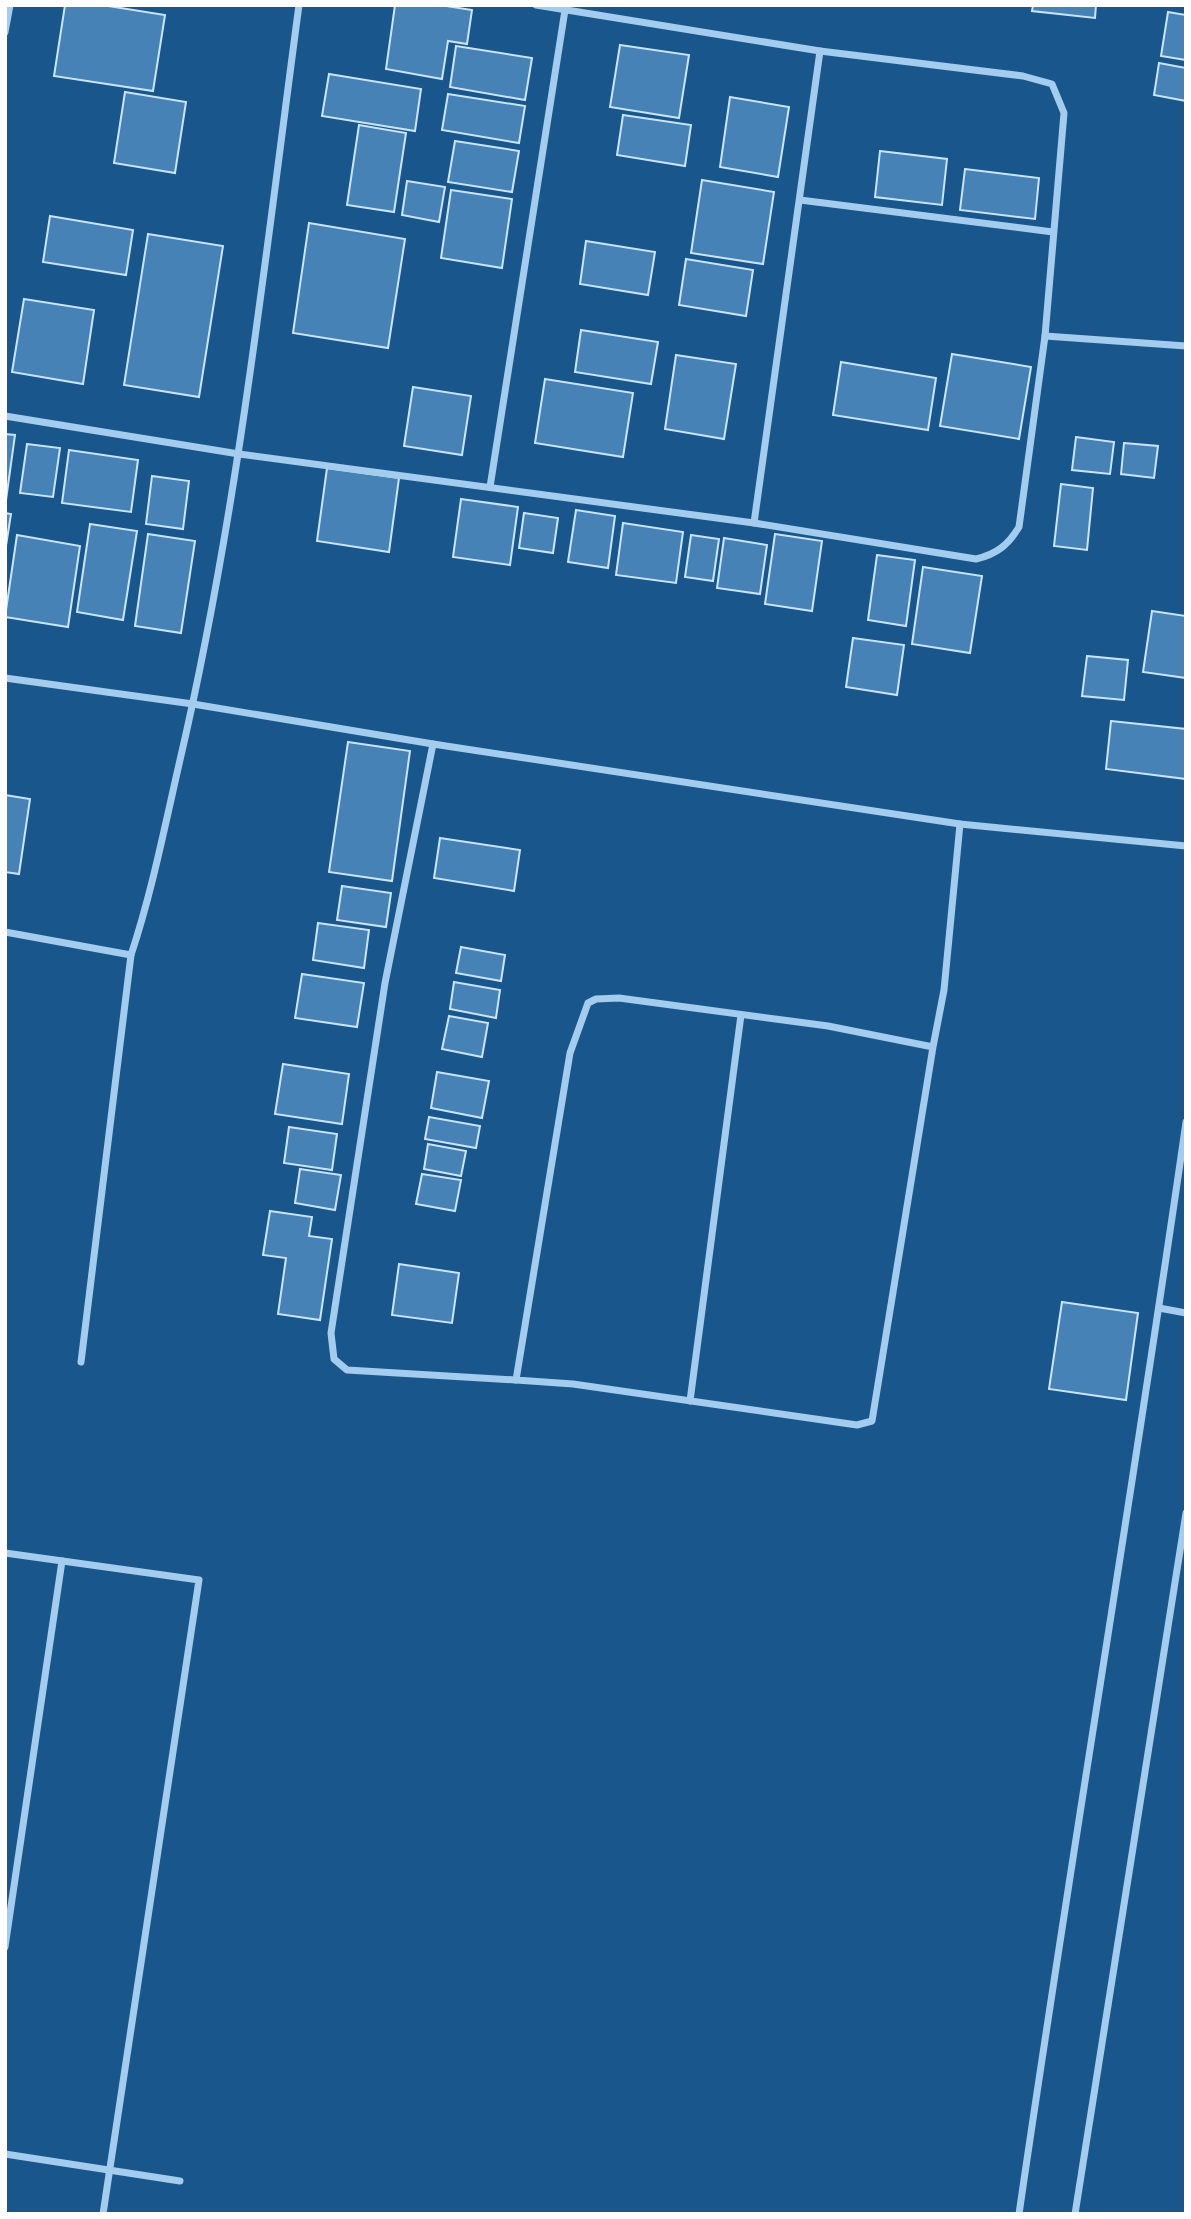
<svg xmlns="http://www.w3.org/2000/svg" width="1191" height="2219" font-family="Figtree,sans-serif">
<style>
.building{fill:#4682b5;stroke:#c9e4fa;stroke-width:2}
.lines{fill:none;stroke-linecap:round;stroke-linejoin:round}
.minor{stroke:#a3ccee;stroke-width:7}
</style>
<rect width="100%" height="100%" fill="#19568b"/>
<g class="building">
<polygon points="65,5 102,5 165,15 153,91 54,76"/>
<polygon points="395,5 440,5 472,10 467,44 448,41 442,79 386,69"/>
<polygon points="1033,5 1096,5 1095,18 1032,11"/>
<polygon points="1168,12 1186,15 1186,60 1161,56"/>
<polygon points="620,45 689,55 679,118 610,107"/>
<polygon points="456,46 532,58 525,100 450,87"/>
<polygon points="1159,63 1186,68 1186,101 1154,95"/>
<polygon points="329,74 421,89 415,131 322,116"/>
<polygon points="125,92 186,102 175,173 114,163"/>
<polygon points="448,94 525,106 519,143 442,130"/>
<polygon points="730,97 789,107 778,177 720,167"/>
<polygon points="623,115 691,125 685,166 617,155"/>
<polygon points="359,125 406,133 394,212 347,205"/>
<polygon points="455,141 519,151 512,192 448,182"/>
<polygon points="880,151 947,159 942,205 875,197"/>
<polygon points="965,169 1039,178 1035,219 960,210"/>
<polygon points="702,180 774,192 763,264 691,253"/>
<polygon points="407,181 445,187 439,222 402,215"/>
<polygon points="451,190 512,199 502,268 441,258"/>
<polygon points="50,216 133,230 126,275 43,262"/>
<polygon points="309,223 405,239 388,348 293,333"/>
<polygon points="148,234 223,246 199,397 124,385"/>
<polygon points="586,241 655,252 648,295 580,284"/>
<polygon points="686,259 753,270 746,316 679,305"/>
<polygon points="24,299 94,310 83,384 12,372"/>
<polygon points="581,330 658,342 651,384 575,372"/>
<polygon points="952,354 1031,367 1019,439 940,426"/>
<polygon points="676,355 736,364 724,439 665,429"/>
<polygon points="841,362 936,378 928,430 833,415"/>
<polygon points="545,379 633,393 623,457 535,443"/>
<polygon points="413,387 471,396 462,455 404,446"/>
<polygon points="5,434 15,435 6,500 5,500"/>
<polygon points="1076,437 1114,442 1110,474 1072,470"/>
<polygon points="1124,443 1158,446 1154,478 1121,474"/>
<polygon points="27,444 60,448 53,497 20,493"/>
<polygon points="69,450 138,460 131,512 62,503"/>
<polygon points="327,468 399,478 389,552 317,541"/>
<polygon points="152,476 189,481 183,529 146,524"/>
<polygon points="1061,484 1093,488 1087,550 1054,546"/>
<polygon points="461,499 518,507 510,565 453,557"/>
<polygon points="576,510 615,516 608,568 568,562"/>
<polygon points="5,513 11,514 5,552"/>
<polygon points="524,513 558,518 553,553 519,548"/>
<polygon points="623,523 683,532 676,583 616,575"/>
<polygon points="90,524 137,531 123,620 77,612"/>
<polygon points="148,534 195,541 181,633 135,626"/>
<polygon points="775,534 822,541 812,611 765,604"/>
<polygon points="17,535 80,546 68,627 5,617"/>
<polygon points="691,535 719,539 713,581 685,577"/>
<polygon points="724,538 767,545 760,594 717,588"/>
<polygon points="877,555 915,560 906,626 868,620"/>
<polygon points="923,567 982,576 970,653 912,644"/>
<polygon points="1152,611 1186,616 1186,678 1143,672"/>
<polygon points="853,638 904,645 897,695 846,687"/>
<polygon points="1087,656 1128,660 1124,700 1082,696"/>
<polygon points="1111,721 1186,729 1186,779 1106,769"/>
<polygon points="348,742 410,751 392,881 329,872"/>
<polygon points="5,795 30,799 19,874 5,872"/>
<polygon points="440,838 520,850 514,891 434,878"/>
<polygon points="342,886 391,893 386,927 337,920"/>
<polygon points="318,923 369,930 364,968 313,960"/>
<polygon points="461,947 505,955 501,981 456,973"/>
<polygon points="302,974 364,983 357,1027 295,1018"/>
<polygon points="454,982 500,990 496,1018 450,1009"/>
<polygon points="449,1016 488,1023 482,1057 442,1049"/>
<polygon points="283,1064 349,1074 342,1124 275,1114"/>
<polygon points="437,1072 489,1081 482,1118 431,1108"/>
<polygon points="429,1117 480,1126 476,1148 425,1139"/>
<polygon points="289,1127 337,1134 332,1170 284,1163"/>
<polygon points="428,1144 466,1151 461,1176 424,1169"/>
<polygon points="300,1169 341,1175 335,1210 295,1203"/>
<polygon points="422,1174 461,1180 455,1211 416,1204"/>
<polygon points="270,1211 312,1217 309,1236 332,1239 320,1320 278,1314 286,1258 263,1255"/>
<polygon points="399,1264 459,1273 452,1323 392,1315"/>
<polygon points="1062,1302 1138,1313 1126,1400 1049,1389"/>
</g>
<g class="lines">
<g class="minor">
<polyline points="5,32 10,5"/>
<polyline points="800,200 1053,232"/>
<polyline points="1045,336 1186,346"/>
<path d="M5,416l234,38 515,69 222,36c21,-5 32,-14 43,-32l26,-191 19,-223 -12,-29 -29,-8 -203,-25 -284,-46"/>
<polyline points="490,487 565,10"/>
<polyline points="754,523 820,51"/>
<polyline points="5,678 193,704 433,744 960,824 1186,846"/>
<polyline points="433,744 385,983 331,1333 334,1359 347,1370 516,1380"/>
<path d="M5,932l126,23c21,-63 34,-130 49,-195 58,-249 85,-502 119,-755"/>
<polyline points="933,1047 872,1421 857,1425 573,1384 516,1380 570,1053 588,1003 596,999 619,998 828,1026 933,1047 944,990 960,824"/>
<polyline points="1159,1308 1186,1313"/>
<polyline points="81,1362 131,955"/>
<polyline points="690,1401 741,1015"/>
<polyline points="5,1553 199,1580 103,2214"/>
<polyline points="5,1947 62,1561"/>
<polyline points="5,2154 180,2181"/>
<path d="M1019,2214c53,-365 115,-728 167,-1092"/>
<polyline points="1075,2214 1186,1513"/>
</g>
</g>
<rect width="1191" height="2219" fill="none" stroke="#ffffff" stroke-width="14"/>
</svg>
